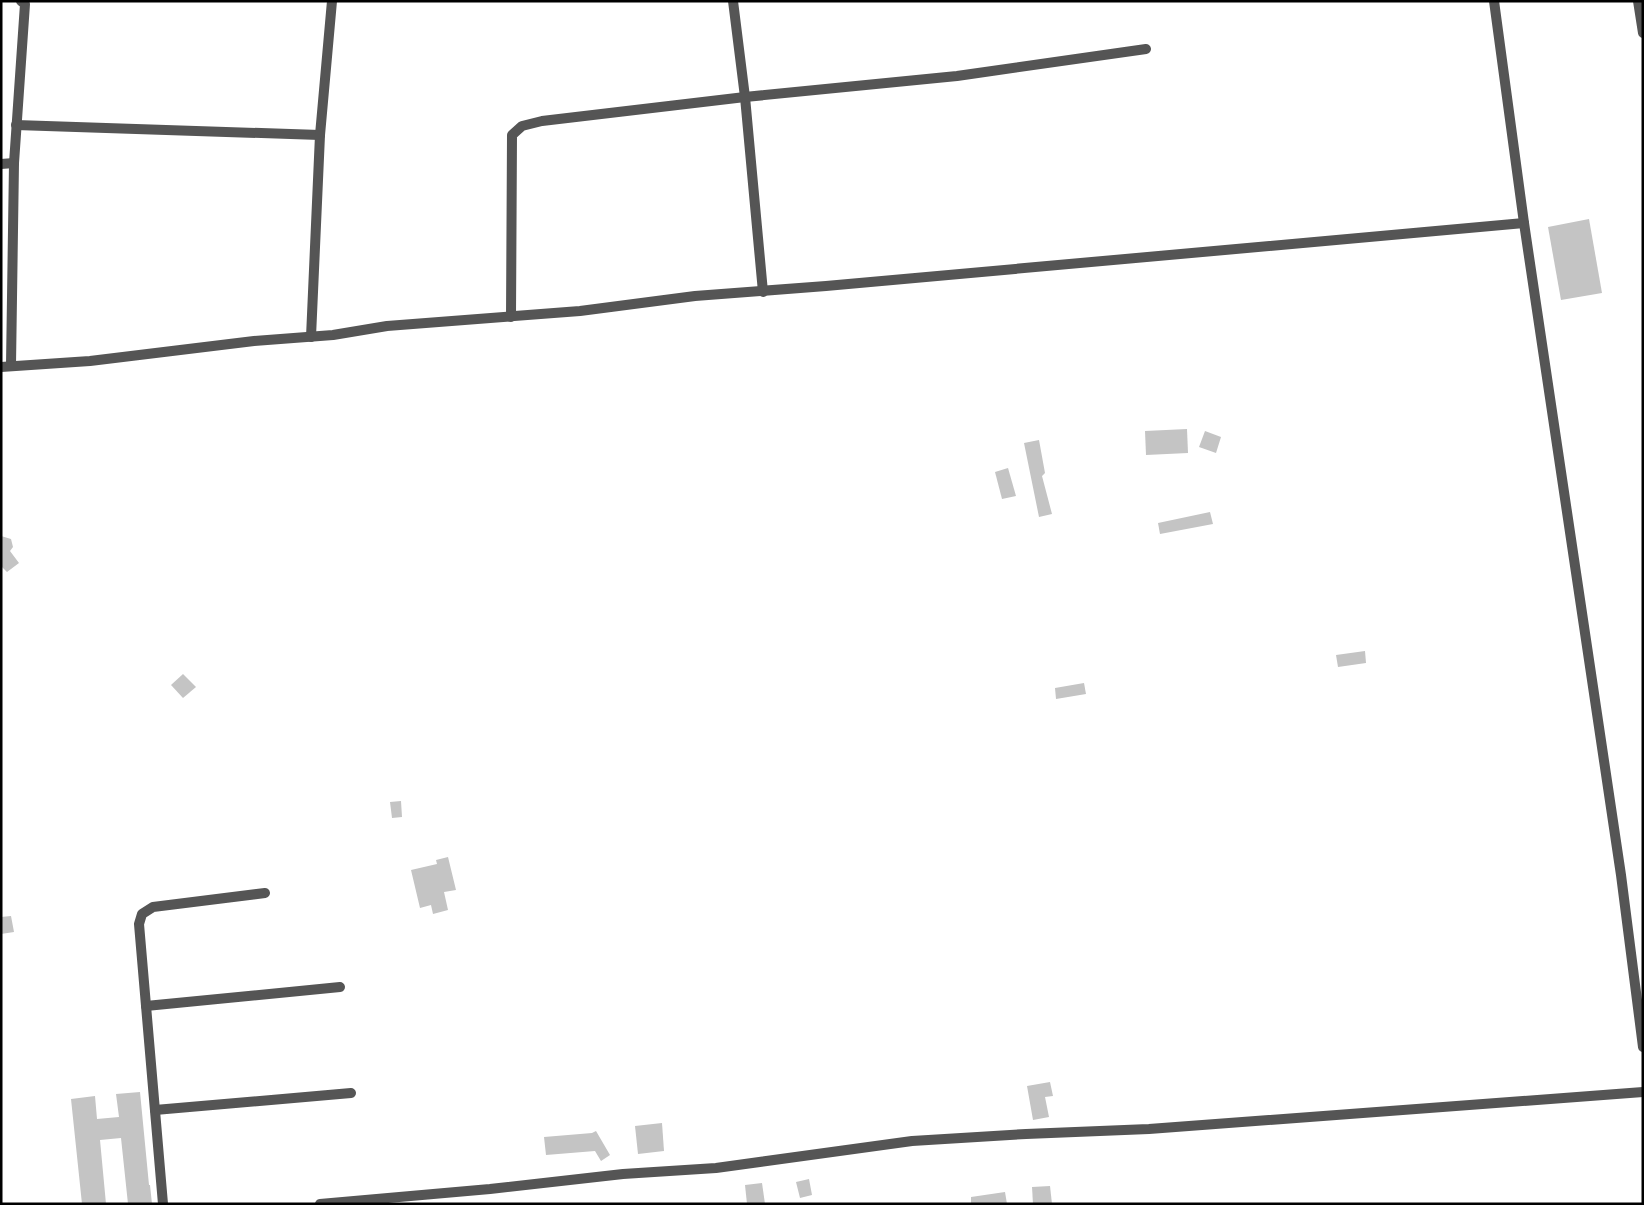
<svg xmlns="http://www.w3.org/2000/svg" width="1644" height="1205" font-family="Poppins,sans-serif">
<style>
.building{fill:#c4c4c4}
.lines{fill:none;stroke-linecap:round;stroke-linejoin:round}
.street{stroke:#555;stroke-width:10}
</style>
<rect width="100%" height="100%" fill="#fff"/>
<g class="building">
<polygon points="1589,219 1602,293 1561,300 1548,227"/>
<polygon points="1187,429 1188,453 1146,455 1145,431"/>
<polygon points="1205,431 1221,437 1216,453 1199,447"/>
<polygon points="1039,440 1045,473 1042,476 1052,514 1039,517 1024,443"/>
<polygon points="1008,468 1016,496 1002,499 995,472"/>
<polygon points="1210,512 1213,524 1160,534 1158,523"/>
<polygon points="1,536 11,539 13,547 10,551 19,563 7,572 1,566"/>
<polygon points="1365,651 1366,663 1338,667 1336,655"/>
<polygon points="183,674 196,687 183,698 171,685"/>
<polygon points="1084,683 1086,694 1056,699 1055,688"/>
<polygon points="401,801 402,817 392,818 390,802"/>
<polygon points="448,857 456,890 444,892 448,910 433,914 431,905 420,908 411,870 437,864 436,860"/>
<polygon points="11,916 14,932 1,934 1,917"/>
<polygon points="1050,1082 1053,1096 1045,1097 1049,1117 1033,1120 1027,1086"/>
<polygon points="140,1092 149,1185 150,1185 152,1204 128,1204 121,1138 100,1140 106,1204 82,1204 71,1099 95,1096 97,1119 119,1117 116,1094"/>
<polygon points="662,1123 664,1151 638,1154 635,1126"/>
<polygon points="596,1131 610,1155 601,1161 595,1151 546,1155 544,1137 592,1133"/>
<polygon points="809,1179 812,1195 800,1198 796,1182"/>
<polygon points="762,1183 765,1204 747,1204 745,1185"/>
<polygon points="1050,1186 1052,1204 1033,1204 1032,1187"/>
<polygon points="1005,1192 1007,1204 971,1204 971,1197"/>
</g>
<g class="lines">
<g class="street">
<polyline points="733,1 745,97 763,292"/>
<polyline points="1494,1 1524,223 1621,875 1643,1047"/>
<polyline points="1638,1 1643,33"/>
<polyline points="16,125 320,135"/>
<polyline points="1,164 14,163"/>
<polyline points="511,317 512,135 522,126 542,121 745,97 957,76 1146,49"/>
<polyline points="311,337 320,135 332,1"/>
<polyline points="11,365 14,163 25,4 21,1"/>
<polyline points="1,367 90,361 254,341 333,335 387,326 580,311 695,296 826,286 1524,223"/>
<polyline points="146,1006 340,987"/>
<polyline points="155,1110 351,1093"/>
<polyline points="163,1204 139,924 142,914 153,907 265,893"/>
<polyline points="320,1204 490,1189 623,1174 716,1168 912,1141 1026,1134 1149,1129 1643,1092"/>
</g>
</g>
<rect width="1644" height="1205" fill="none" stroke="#000000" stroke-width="5"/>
</svg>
